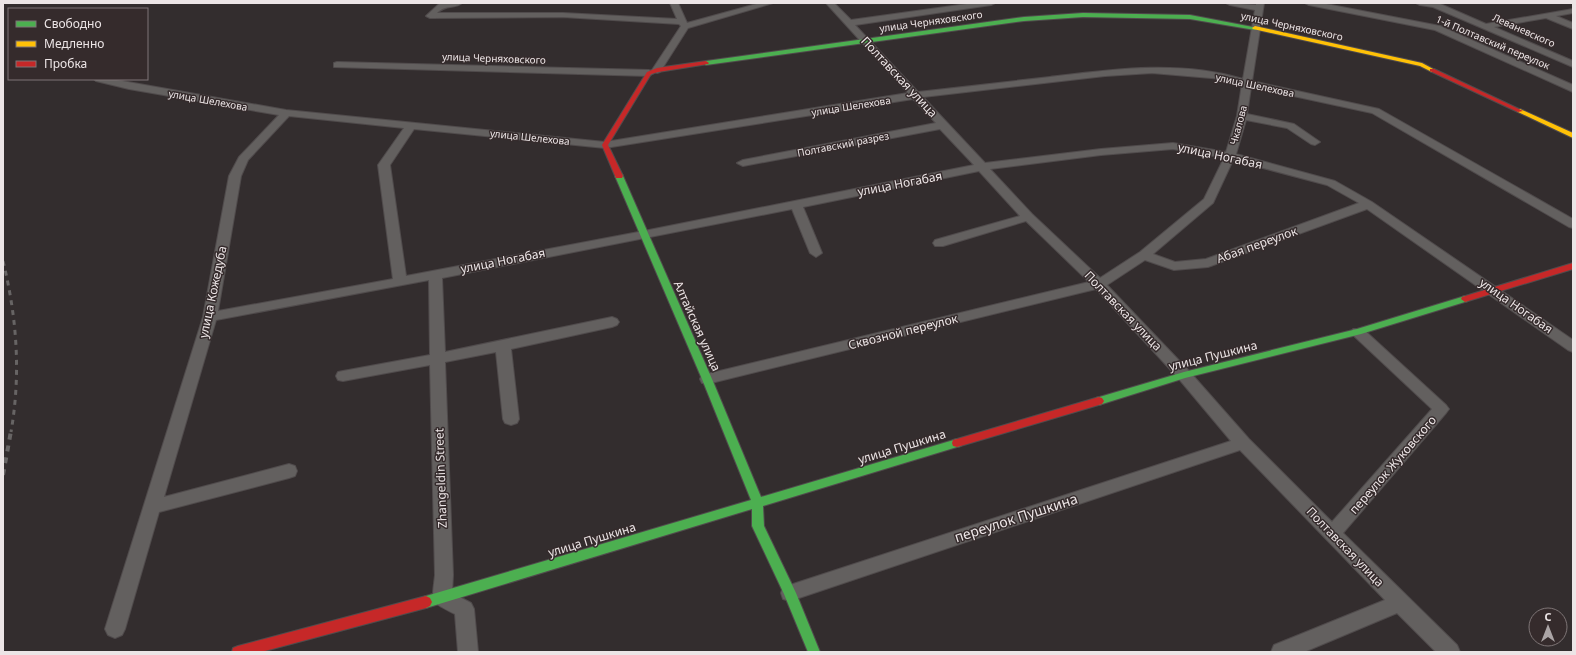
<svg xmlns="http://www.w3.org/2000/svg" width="1576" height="655" font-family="'Noto Sans',sans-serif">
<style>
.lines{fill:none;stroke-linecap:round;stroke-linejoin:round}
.street-casing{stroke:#504b4c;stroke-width:2}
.fast-casing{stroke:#504b4c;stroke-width:2}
.slow-casing{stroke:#504b4c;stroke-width:2}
.jam-casing{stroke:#504b4c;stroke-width:2}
.street{fill:#63605f;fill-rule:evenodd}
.fast{fill:#4caf50;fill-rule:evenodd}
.slow{fill:#ffc107;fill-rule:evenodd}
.jam{fill:#c62828;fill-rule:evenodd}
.rail-far1{stroke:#676464;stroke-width:3;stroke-dasharray:5 5;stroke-linecap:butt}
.rail{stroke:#676464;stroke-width:4;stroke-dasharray:6 6;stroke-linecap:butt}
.labels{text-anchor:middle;stroke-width:3;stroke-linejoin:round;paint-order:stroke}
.far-street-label{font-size:10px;fill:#ece5e6;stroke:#352b2c}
.street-label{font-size:12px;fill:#ece5e6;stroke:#352b2c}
.near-street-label{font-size:14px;fill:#ece5e6;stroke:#352b2c}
</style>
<rect width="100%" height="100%" fill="#332d2e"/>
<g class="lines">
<g class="street-casing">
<g id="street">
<path d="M462,3c-7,6 -16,1 -25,10h126l114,6 -7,-16h8l9,20 73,-20h13l-85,25 -28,44 -3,1 -5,-3 29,-44 -2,-2 -116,-7 -133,1 -4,-2 13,-12z"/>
<path d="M826,3h8l17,17 123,-17h21l-4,2 -136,20 63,67c44,-5 88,-10 132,-15 64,-8 130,-17 193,2l12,-69 -25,-5 -4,-2 30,2v-2h8l-12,78 127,28 194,110v9l-4,-1 -197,-114 -121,-26 -4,27 47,10 26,18 -5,3 -4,-1 -24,-16 -41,-8 -10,34 99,27 37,21 201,138v12l-5,-2 -201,-141 -159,58 -34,3 -29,-10 -38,25 82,86 60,68 83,83 100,-113 -79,-74 -2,-3 2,-3h10l83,76 3,4 -3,4 -103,120 114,112 3,7h-24l-39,-39 -93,39h-33l3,-7 111,-45 -145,-150 -450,151 -7,-2 -2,-6 2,-6 7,-2 441,-144 -52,-62 -83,-90 -389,95 -5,-1 -2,-4 2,-4 5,-1 382,-92 -63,-61 -83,25h-8l-2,-3 2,-3 85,-24 -41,-45 -176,36 19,46 -6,4 -6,-4 -18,-44 -350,69 3,74 167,-35 5,2 2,3 -2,3 -5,2 -101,22 8,70 -2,4 -6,2 -6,-2 -2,-4 -7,-67 -51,10 8,213 -1,18 19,10 3,6 4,43h-20l-3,-38c-26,-13 -23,-11 -20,-39l-5,-210 -87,16 -5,-1 -2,-4 2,-4 5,-1 87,-16 -1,-75 -213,40 -52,177 125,-33 6,2 2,5 -2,5 -6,2 -130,34 -34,117 -3,6 -7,3 -7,-3 -3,-6 98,-312 26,-141 10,-19 40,-42 -150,-26 -33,-8 -2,-2h17l175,31 319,32 303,-49zM1152,73l71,6 19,5 -5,32 -11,36 -53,-9 -72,6 -116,14 -62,-66 182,-21zM913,99l23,24 -193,37 -6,3 6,3 197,-37 34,36 -330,66 -238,45 -16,-111 24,-36 191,19zM289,116l115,12 -26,37 15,114 -175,32 23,-135 7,-16zM1173,149l51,9 -20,41 -64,53 -40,26 -68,-64 -42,-45 111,-14zM1233,160l94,25 32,18 -153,56 -31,3 -22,-8 60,-51z"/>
<polygon points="1305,3 1321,3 1440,26 1573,85 1573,92 1435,30 1309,5"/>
<polygon points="1416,3 1438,3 1486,24 1573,9 1573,13 1556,16 1573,23 1573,29 1546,18 1494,27 1573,61 1573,67 1433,7 1420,5"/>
<polygon points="337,62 649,70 654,73 649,76 334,67 334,63"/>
</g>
</g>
<g class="fast-casing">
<g id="fast">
<polygon points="1083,13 1190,15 1258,28 1255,30 1190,19 1083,17 1024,21 706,65 703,63 706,61 1024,17"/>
<polygon points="616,174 622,174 623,176 712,379 761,497 957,439 961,440 962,443 961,446 957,447 763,506 764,526 796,593 820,652 808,652 784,594 752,526 752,509 426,608 422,606 420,602 422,598 426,596 751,500 702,379 615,176"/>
<polygon points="1465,296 1469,299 1468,301 1361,334 1185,378 1099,405 1096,404 1094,401 1096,398 1184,372 1357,329"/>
</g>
</g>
<g class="slow-casing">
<g id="slow">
<polygon points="1255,26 1422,63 1435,70 1432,72 1420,66 1253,29 1252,28"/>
<polygon points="1520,109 1573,133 1573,138 1518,112 1517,111"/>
</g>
</g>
<g class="jam-casing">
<g id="jam">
<polygon points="706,61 709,63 708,64 658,72 651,74 608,145 623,176 622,178 616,178 602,145 647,72 657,68"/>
<polygon points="1430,69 1434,69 1523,111 1518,112 1430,71"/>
<polygon points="1573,263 1573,269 1468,301 1465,302 1461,299 1462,297"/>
<polygon points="1099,397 1102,398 1104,401 1102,404 957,447 953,446 952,443 953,440 957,439"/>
<polygon points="426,596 430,598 432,602 430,606 426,608 261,652 232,652 233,648 238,646"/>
</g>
</g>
<use href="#street" class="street"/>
<use href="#fast" class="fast"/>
<use href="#slow" class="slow"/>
<use href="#jam" class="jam"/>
<path class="rail-far1" d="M3,261c14,57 18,113 8,171"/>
<polyline class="rail" points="3,475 11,431"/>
</g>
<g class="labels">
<g class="far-street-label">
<text transform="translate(931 21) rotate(-8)" y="4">улица Черняховского</text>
<text transform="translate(1292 26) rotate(12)" y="4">улица Черняховского</text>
<text transform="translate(1524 30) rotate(24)" y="4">Леваневского</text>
<text transform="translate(1493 42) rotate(23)" y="4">1-й Полтавский переулок</text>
<text transform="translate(494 58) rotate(2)" y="4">улица Черняховского</text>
<text transform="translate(1255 85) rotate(12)" y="4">улица Шелехова</text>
<text transform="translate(208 100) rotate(10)" y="4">улица Шелехова</text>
<text transform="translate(851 106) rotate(-9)" y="4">улица Шелехова</text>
<text transform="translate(1238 125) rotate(-75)" y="4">Чкалова</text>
<text transform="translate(530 137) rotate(6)" y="4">улица Шелехова</text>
<text transform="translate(843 144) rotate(-11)" y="4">Полтавский разрез</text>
</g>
<g class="street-label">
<text transform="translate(899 77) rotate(47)" y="4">Полтавская улица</text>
<text transform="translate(1220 156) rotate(12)" y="4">улица Ногабая</text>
<text transform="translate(900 184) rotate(-11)" y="4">улица Ногабая</text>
<text transform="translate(1257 245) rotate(-20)" y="4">Абая переулок</text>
<text transform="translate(503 261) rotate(-11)" y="4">улица Ногабая</text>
<text transform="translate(213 292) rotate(-78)" y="4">улица Кожедуба</text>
<text transform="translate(1516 306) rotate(35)" y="4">улица Ногабая</text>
<text transform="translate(1123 311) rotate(46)" y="4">Полтавская улица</text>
<text transform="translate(697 326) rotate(66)" y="4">Алтайская улица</text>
<text transform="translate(903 332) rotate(-14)" y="4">Сквозной переулок</text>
<text transform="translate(1213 356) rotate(-14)" y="4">улица Пушкина</text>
<text transform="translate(902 447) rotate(-17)" y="4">улица Пушкина</text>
<text transform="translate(1393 465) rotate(-49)" y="4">переулок Жуковского</text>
<text transform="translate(441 478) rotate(-92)" y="4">Zhangeldin Street</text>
<text transform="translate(592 540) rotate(-17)" y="4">улица Пушкина</text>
<text transform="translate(1345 547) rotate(46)" y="4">Полтавская улица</text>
</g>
<g class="near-street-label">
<text transform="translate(1016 518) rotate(-18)" y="5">переулок Пушкина</text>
</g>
</g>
<rect width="1576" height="655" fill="none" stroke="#ece5e6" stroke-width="8"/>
<rect x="8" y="8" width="140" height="72" fill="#352b2c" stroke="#7e7576"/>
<rect x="16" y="21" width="20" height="6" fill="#4caf50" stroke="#7e7576"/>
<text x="44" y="28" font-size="12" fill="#ece5e6">Свободно</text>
<rect x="16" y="41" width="20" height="6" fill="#ffc107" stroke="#7e7576"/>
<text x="44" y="48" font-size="12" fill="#ece5e6">Медленно</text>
<rect x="16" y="61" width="20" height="6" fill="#c62828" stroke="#7e7576"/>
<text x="44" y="68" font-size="12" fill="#ece5e6">Пробка</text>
<g transform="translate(1548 627)"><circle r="19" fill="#352b2c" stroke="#7e7576"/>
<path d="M0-3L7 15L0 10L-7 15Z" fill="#aba5a6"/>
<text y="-6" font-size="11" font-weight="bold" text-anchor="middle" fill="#ece5e6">С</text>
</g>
</svg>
